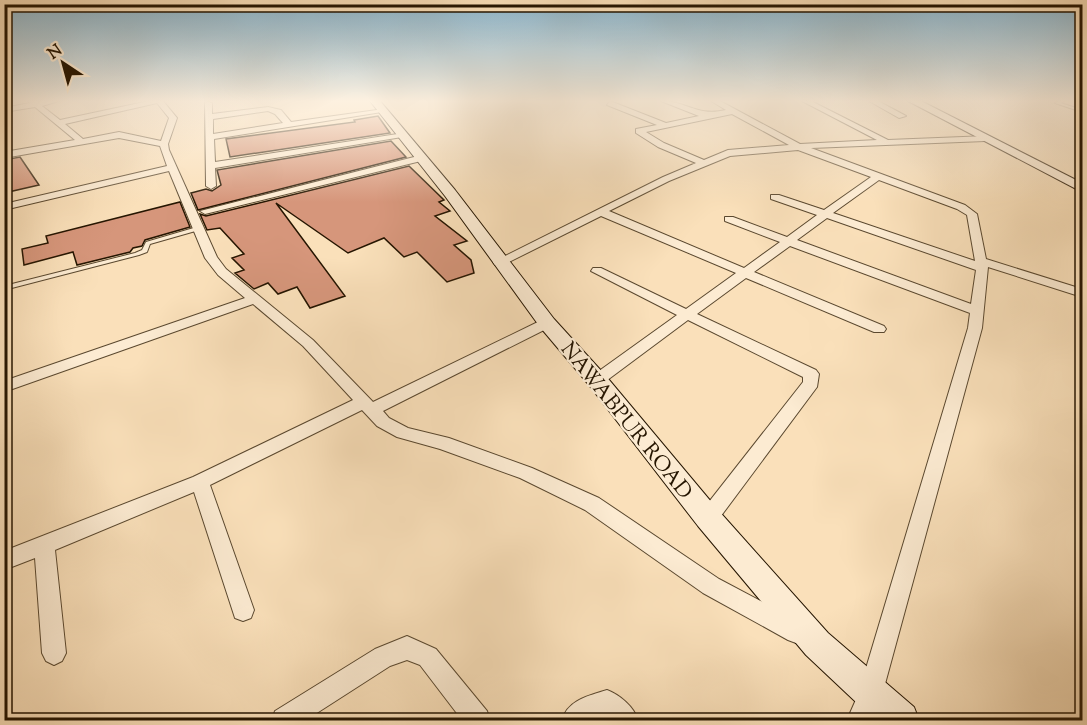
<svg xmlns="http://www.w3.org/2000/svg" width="1087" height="725" font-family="'Sorts Mill Goudy',serif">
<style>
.building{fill:#d6967b;stroke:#251501;stroke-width:1.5}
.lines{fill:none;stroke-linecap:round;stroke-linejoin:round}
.lane-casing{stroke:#5a482f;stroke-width:2}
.street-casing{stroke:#5a482f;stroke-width:2}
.secondary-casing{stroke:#251501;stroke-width:2}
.lane{fill:#fcebd2;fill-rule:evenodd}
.street{fill:#fcebd2;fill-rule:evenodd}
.secondary{fill:#fcebd2;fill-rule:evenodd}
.labels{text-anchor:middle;stroke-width:4.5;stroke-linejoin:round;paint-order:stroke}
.street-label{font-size:21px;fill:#251501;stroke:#fcebd2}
</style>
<rect width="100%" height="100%" fill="#fae0ba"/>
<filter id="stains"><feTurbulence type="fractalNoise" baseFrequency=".00333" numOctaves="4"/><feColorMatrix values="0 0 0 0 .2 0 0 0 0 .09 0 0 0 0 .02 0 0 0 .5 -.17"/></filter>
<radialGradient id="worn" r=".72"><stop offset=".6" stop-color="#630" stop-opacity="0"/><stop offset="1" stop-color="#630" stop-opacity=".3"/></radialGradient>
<g class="building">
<polygon points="378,116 390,133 230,157 226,139 355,122 354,120"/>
<polygon points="391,141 406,157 198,210 191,193 206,189 212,191 221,185 217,170"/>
<polygon points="20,157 39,185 4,193 4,160"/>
<polygon points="409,166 444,200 439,202 450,211 435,216 467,241 454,245 471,260 474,273 447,282 417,252 404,257 384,238 348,253 276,203 345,296 310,308 297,287 278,294 268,283 254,289 235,273 244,270 232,258 244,254 220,228 207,230 200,214 206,216"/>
<polygon points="180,202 190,227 145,240 142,246 133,248 130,252 77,265 73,252 24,265 22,249 48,243 46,236"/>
</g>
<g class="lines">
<g class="lane-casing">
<g id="lane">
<polygon points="1059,101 1064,101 1061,103 1082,110 1082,112 1055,103"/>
<polygon points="197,227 199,228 199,230 150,244 147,252 139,255 4,290 4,286 135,253 142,250 146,242"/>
</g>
</g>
<g class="street-casing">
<g id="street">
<path d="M28,101h31l-17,5 18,14 89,-19h14l14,17 -9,26 1,6 48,107 9,12 87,71 60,62 169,-82h10l2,3 -2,3 -169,85 6,7 19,10 41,10 83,30 67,30 120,81 85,45 3,8 -3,8 -8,3 -8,-3 -85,-47 -118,-83 -65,-32 -80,-29 -43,-12 -20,-11 -15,-16 -152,75 44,125 -3,8 -8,3 -8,-3 -41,-126 -139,58 11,103 -4,8 -8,4 -8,-4 -4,-8 -7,-95 -31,12v-19l189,-74 160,-77 -50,-54 -50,-42 -249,88v-11l241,-83 -27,-23 -13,-17 -36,-87 -165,39v-6l163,-38 -7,-20 -41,-8 -115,20v-6l71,-12 -40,-33 -31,5v-4l26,-5zM157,103l12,15 -8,23 -42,-9 -36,7 -18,-15z"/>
<path d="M205,101l7,2v11l56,-7 13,3 10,12 93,-13 4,2 -174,28 1,23 189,-29 4,3 -193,32 1,18 -5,3 -5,-3zM268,111l7,3 8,9 -70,11v-15z"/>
<path d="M610,101l56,22 33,-7 -38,-15c27,0 35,16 65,9l-15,-9h9l80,43 77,-4 -75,-39h9l77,39 100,-4 1,2 -4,3 -174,7 154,57 12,9 9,45 96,30v8l-94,-30 -6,61 -100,367 -10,25h-25l11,-25 110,-367 2,-15 -180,-67 -36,26 130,54 2,3 -2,3h-10l-128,-54 -49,36 119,56 3,4 -2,13 -102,137 -7,2 -7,-2 -3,-6 3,-6 102,-130v-5l-115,-57 -86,64h-10l-3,-4 3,-4 85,-61 -86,-44 2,-3h8l85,41 50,-36 -135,-57 -98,49h-8l-2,-3 170,-85 33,-14 -38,-16 -22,-14v-4l21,-4 -50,-20zM732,114l57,31 -61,5 -24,10 -40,-17 -18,-11zM798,150l73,27 -47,33 -45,-15h-8v4l46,16 -30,22 -54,-20h-8v4l55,21 -36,26 -135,-57 60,-30 61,-25zM879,180l78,29 10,6 8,46 -142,-48zM827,218l149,52 -5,34 -174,-64z"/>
<polygon points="869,101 878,101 906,116 899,118"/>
<polygon points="422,155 425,156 425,160 205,214 200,211"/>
<polygon points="407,636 436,649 487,711 490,720 462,720 420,665 407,660 390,666 306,720 272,720 275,711 375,649"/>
<path d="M607,690c13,5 27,17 31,30h-30l-5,-4 -11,4h-30c6,-20 26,-24 45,-30z"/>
</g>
</g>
<g class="secondary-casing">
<g id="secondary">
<polygon points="370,101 380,101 455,190 554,319 605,375 718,510 828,633 914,707 919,720 875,720 806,655 698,526 589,385 540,327 445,196"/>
<polygon points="908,101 921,101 1082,183 1082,192"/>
</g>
</g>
<use href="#lane" class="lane"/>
<use href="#street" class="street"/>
<use href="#secondary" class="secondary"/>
</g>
<linearGradient id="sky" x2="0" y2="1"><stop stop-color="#8ab8d2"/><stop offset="0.5" stop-color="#fdf1e0"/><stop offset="1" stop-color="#fdf1e0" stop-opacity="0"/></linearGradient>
<rect width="1087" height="202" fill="url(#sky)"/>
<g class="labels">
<g class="street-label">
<text transform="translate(627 420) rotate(51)" y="7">NAWABPUR ROAD</text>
</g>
</g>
<rect width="1087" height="725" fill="none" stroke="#fae0ba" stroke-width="24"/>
<rect x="6" y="6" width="1075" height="713" fill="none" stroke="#251501" stroke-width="3"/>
<rect x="12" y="12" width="1063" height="701" fill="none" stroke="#251501" stroke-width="1.5"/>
<g transform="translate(63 63) rotate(324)" stroke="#fcebd2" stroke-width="4.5" paint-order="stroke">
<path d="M0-4.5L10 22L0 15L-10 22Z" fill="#251501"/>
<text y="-9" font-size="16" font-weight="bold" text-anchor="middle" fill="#251501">N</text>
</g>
<rect width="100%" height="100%" filter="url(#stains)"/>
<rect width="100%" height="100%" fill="url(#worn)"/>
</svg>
